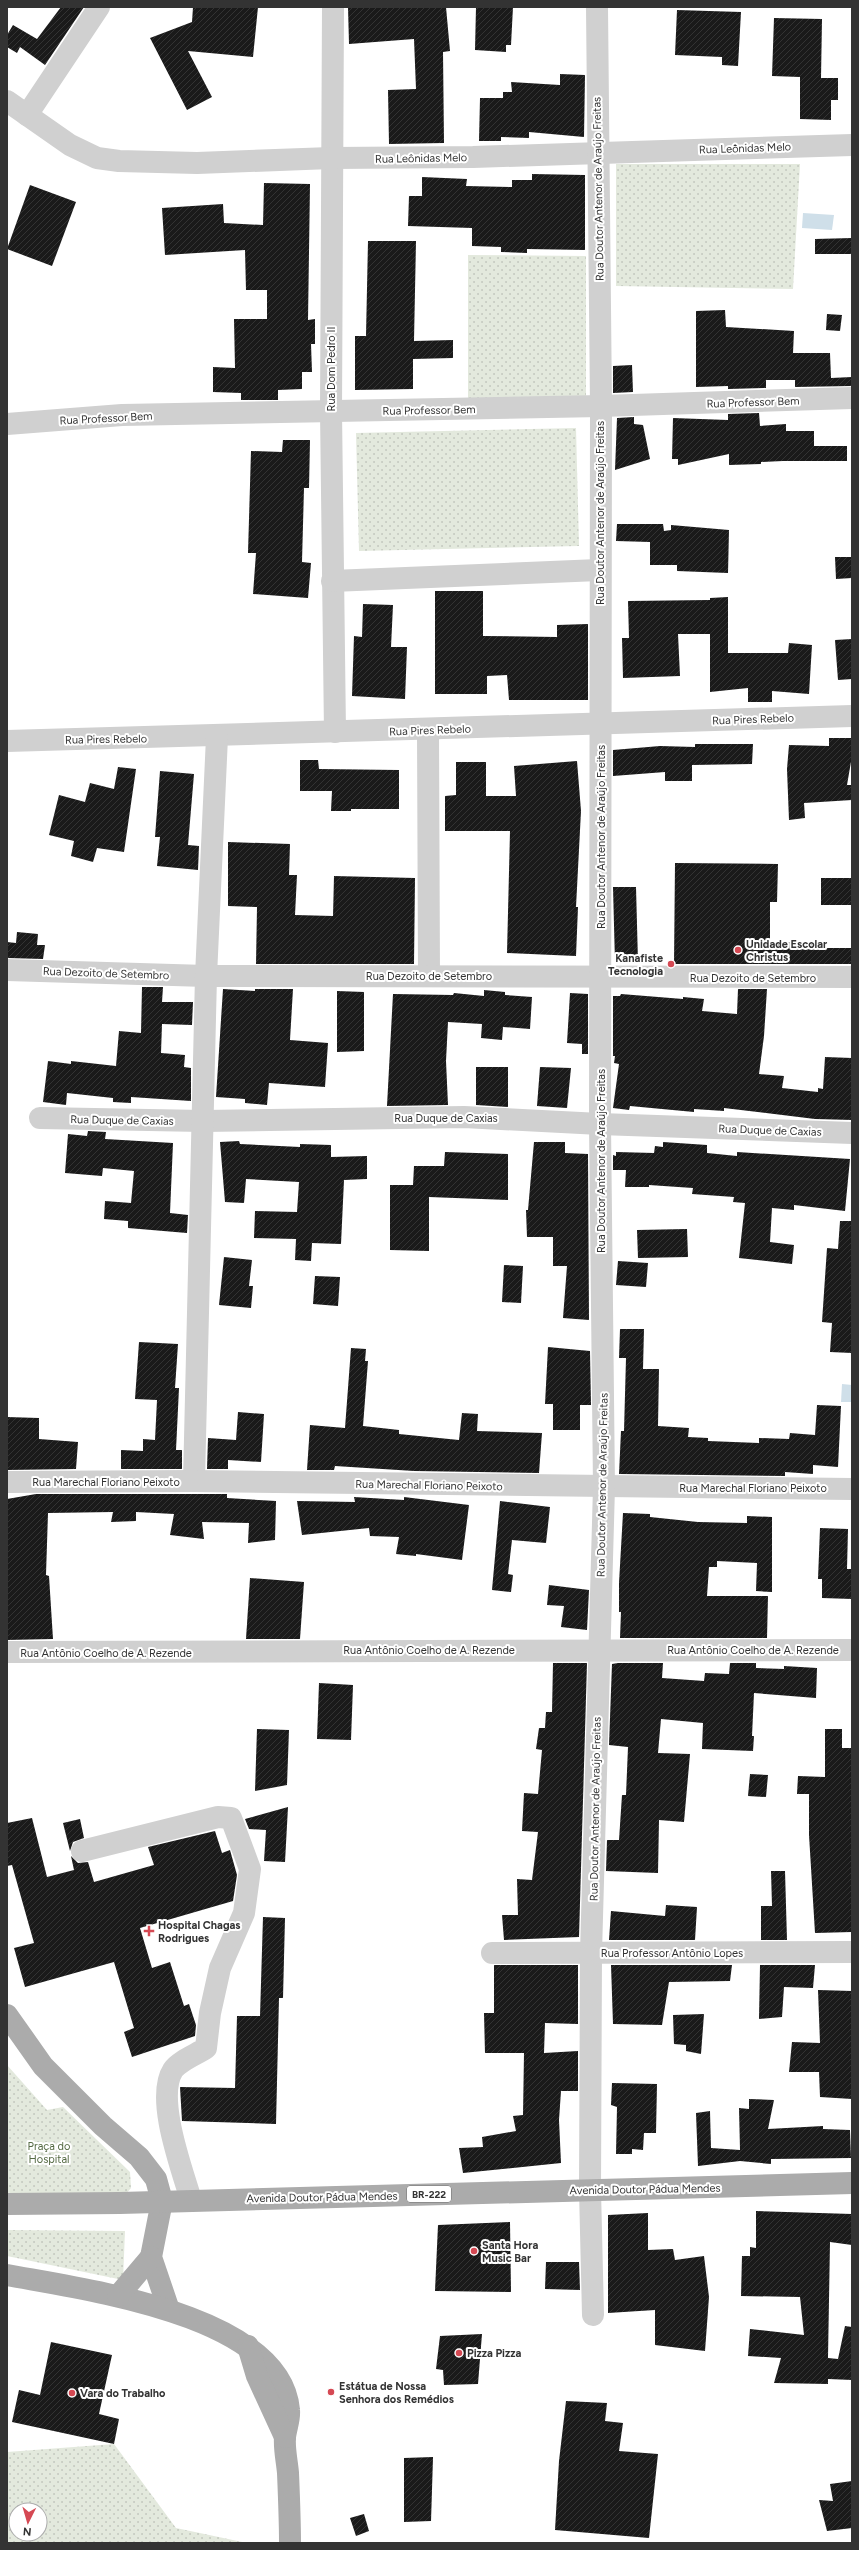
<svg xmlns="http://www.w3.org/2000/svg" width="859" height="2550" font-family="Figtree,sans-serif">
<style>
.green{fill:url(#green-dots);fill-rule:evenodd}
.water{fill:#cfdfe9}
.building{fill:url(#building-hatch)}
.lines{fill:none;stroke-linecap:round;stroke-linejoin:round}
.minor{stroke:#d0d0d0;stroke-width:22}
.major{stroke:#ababab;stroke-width:22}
.poi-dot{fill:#d54953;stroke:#fff;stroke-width:1.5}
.labels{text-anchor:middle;stroke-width:4;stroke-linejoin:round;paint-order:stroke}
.shield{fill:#fff;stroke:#707070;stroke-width:1}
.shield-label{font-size:10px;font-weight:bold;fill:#333}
.street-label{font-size:11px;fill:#333;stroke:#fff}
.poi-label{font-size:11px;font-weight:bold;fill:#333;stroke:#fff;text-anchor:start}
.park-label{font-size:11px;fill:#566b44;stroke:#fff}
</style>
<defs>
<pattern id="green-dots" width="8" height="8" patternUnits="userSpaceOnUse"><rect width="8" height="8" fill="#e3e9dd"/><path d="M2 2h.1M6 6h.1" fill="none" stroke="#c3c8be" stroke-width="1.8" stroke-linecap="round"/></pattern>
<pattern id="building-hatch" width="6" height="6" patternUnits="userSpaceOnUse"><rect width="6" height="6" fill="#1a1a1a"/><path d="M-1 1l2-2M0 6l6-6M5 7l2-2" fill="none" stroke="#333"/></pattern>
</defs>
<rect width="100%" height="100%" fill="#fff"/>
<g class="green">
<polygon points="616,164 800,164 793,289 616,286"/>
<polygon points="468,255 586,256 586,399 468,398"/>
<polygon points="576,428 579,546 359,551 356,433"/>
<polygon points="7,2065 47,2110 63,2107 130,2172 131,2188 125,2195 7,2194"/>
<polygon points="7,2230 125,2231 123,2280 7,2256"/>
<path d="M114,2444l62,84 71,15h-240v-91zM16,2510h24v24h-24z"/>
</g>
<g class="water">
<polygon points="803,213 834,215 832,230 802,228"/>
<polygon points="842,1384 852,1385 852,1402 841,1402"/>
</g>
<g class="building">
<polygon points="61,7 84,7 45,65 20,47 17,53 7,47 7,35 13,25 37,39"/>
<polygon points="193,7 258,7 253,57 188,51 212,97 187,110 150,38 192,22"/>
<polygon points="348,7 446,7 450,51 443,52 444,143 389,144 388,90 416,89 414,39 349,44"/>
<polygon points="476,7 513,7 511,45 506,45 506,52 475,50"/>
<polygon points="677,10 741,12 738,66 722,65 722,57 675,55"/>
<polygon points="774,18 822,19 821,78 838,78 838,100 831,100 831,120 800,119 800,77 772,76"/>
<polygon points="560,74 585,75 584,137 529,132 529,138 501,137 501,141 479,141 480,98 503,98 503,92 512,92 511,82 560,85"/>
<polygon points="532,174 585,175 585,250 527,249 527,253 501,252 501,247 472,246 472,228 408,226 409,196 422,196 422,177 467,179 466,186 512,187 512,180 532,180"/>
<polygon points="264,183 310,184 308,320 315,319 315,344 311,344 312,372 302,372 302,389 278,390 278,400 241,400 241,393 213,392 213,367 235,368 234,319 267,319 267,290 246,290 245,250 165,255 162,208 223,204 224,223 263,225"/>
<polygon points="30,185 76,202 52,266 7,249"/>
<polygon points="852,238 852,254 815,254 815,239"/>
<polygon points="368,241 416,241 414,341 453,340 453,358 413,359 413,389 355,390 355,336 366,336"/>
<polygon points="725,310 726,327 794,331 793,353 830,353 831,378 852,377 852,386 795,387 795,380 766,380 766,388 728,389 728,386 696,387 696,311"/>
<polygon points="827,314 842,315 840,331 826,330"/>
<polygon points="632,365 633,392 613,393 613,366"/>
<polygon points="759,413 760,426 786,424 786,431 814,431 814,446 847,446 847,461 783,461 761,462 761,464 729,465 729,454 678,465 678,459 672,459 673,418 728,420 728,414"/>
<polygon points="634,417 634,424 643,425 650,459 615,470 617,418"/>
<polygon points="283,440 310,440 309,488 304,488 302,562 311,563 308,598 253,594 256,553 248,553 251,451 282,452"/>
<polygon points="617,524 663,524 664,531 671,530 671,525 729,530 728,573 677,571 677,565 650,565 650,542 616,541"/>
<polygon points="835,557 852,557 852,578 836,579"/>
<polygon points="435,591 483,591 483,636 557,637 557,625 588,624 588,700 509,700 507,675 487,676 487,694 435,694"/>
<polygon points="728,597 728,653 788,653 789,643 812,645 809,694 772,691 772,702 748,702 748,688 710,692 710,634 678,634 680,676 623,678 622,638 629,638 628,601 710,600 710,598"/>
<polygon points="363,604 393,605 391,647 407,647 405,699 352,696 354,636 362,637"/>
<polygon points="852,639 852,679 838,680 835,640"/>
<polygon points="829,738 852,738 852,756 847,785 852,785 852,800 804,803 805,818 789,820 787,769 789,745 829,746"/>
<polygon points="695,744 753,744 752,764 692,765 692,781 665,781 665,772 613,776 613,750 660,746 695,747"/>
<polygon points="300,760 318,760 319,769 399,770 399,809 351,809 351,811 331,811 332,791 300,791"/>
<polygon points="577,761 581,811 576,907 578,907 576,956 507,953 510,831 445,831 445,796 456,795 456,762 486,762 486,796 516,796 514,766"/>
<polygon points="118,767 136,769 124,852 97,848 93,862 71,856 74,841 49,835 59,795 85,802 90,783 114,789"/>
<polygon points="160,771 194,774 188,845 199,846 198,870 157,866 160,837 155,837"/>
<polygon points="228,842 290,844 289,875 297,875 295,915 333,916 334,876 415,878 414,964 256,964 257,907 228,906"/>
<polygon points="675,863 778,864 777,902 770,902 770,942 815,942 815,948 852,948 852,964 674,964"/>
<rect x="821" y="878" width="31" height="27"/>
<polygon points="613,887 636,887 638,962 615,963"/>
<polygon points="17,932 38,934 37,945 45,945 43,959 7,958 7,942 16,943"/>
<polygon points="142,987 163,987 162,1002 193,1002 192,1025 162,1024 161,1053 185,1055 184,1067 191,1068 191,1101 131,1097 131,1103 113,1102 113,1098 67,1093 66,1105 43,1102 48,1061 71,1064 71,1061 116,1066 119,1031 141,1033"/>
<polygon points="223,989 255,991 255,989 293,989 290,1040 328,1043 325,1087 269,1083 267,1105 245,1103 245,1099 216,1097"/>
<polygon points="738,989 767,989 764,1036 759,1074 784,1076 782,1088 818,1092 818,1088 823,1089 825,1057 852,1058 852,1120 815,1119 724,1108 724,1111 694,1109 694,1112 630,1106 629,1110 613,1108 619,1064 614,1063 615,1056 613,1056 613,996 620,996 621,994 683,999 683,997 704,999 702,1011 737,1014"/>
<polygon points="484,990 505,992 505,995 532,997 530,1029 503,1027 502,1040 481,1038 482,1024 448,1022 446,1061 448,1105 387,1106 393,994 453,995 454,993 484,996"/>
<polygon points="337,991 364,992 364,1051 337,1052"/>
<polygon points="570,993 588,994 588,1054 582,1054 582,1044 567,1043"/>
<polygon points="476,1067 508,1067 508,1107 476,1105"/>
<polygon points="540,1067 571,1068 567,1108 537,1106"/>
<polygon points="88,1131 106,1132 105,1139 173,1143 170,1213 188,1215 187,1233 128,1228 128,1221 104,1219 105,1201 131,1203 134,1171 103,1168 102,1176 65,1173 68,1134 87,1136"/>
<polygon points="239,1141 240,1144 300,1147 300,1144 331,1145 331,1157 367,1156 367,1179 344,1180 341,1244 312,1243 311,1261 295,1260 296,1239 254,1238 255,1211 297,1212 299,1182 246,1179 244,1203 225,1202 220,1142"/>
<polygon points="534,1142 565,1142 565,1153 588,1154 589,1320 563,1318 567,1266 553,1266 553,1237 527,1237 526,1210 528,1210"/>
<polygon points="663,1142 707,1145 707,1153 737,1156 737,1152 850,1159 845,1211 794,1205 794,1210 772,1208 770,1242 794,1245 792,1264 739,1258 745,1203 733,1202 734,1197 692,1194 693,1188 649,1185 649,1187 625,1187 626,1170 613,1170 613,1155 616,1156 616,1152 654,1153 655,1146 663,1147"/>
<polygon points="445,1152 508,1154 508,1200 429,1197 429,1251 390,1250 390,1185 413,1185 414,1166 444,1166"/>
<polygon points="840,1221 852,1221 852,1353 830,1352 832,1323 822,1322 827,1248 838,1249"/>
<polygon points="687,1229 688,1257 638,1258 637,1230"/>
<polygon points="224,1257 252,1260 249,1286 253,1286 251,1308 219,1305"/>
<polygon points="618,1261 648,1263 646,1287 616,1285"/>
<polygon points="504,1265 523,1266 521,1303 502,1302"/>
<polygon points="315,1276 340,1277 338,1306 313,1304"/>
<polygon points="620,1329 644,1329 643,1369 659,1369 658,1426 689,1428 688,1437 708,1438 708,1441 759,1443 759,1438 789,1439 790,1433 815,1435 817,1405 841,1406 838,1467 813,1465 813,1474 785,1472 785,1476 619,1474 621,1431 624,1431 626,1358 619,1358"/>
<polygon points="139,1342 178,1344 175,1388 179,1388 176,1450 182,1450 182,1469 121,1469 121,1450 143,1451 143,1439 155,1440 157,1400 135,1399"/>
<polygon points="548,1347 590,1351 591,1405 580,1405 580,1430 553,1430 553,1404 545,1404"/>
<polygon points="351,1348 366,1349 365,1361 368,1361 363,1426 399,1430 399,1434 459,1440 462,1413 478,1414 477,1431 542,1433 539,1473 414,1471 335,1466 334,1470 307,1470 310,1425 345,1428"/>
<polygon points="238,1412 264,1414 261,1462 228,1460 228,1469 207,1469 208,1438 236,1440"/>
<polygon points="7,1417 39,1418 39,1439 78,1442 76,1469 7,1470"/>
<polygon points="36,1494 227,1494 227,1498 276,1501 275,1540 248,1543 249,1523 202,1522 204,1539 170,1535 174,1514 136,1512 136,1521 111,1522 113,1512 48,1513 46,1575 49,1576 53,1639 7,1640 7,1499"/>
<polygon points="354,1497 404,1500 404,1497 469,1505 462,1560 416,1554 416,1556 396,1554 399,1537 370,1536 369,1528 302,1535 297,1501 355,1502"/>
<polygon points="500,1501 550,1507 546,1543 512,1540 508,1574 513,1575 511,1592 492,1590"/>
<polygon points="623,1513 650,1514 650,1517 698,1522 747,1523 747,1516 772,1517 772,1592 756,1591 757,1563 717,1561 717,1567 709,1567 707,1596 768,1596 767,1638 620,1638 621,1612 619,1612 619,1583"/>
<polygon points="820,1528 848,1529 847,1569 852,1569 852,1599 822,1598 822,1579 818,1579"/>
<polygon points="250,1578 304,1582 300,1639 246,1639"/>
<polygon points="549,1585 589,1590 587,1630 561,1627 564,1606 547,1605"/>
<polygon points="553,1663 587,1663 579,1937 504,1940 502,1915 518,1915 517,1879 532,1880 538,1832 522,1831 524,1793 538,1794 542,1750 536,1749 539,1728 545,1728 546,1712 552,1712"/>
<polygon points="618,1663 663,1663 662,1678 704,1681 705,1673 729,1674 730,1663 756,1663 756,1668 784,1669 784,1666 817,1668 816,1698 754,1693 752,1736 754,1736 753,1751 702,1749 703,1723 661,1719 658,1753 690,1754 684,1822 659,1820 658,1873 606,1871 607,1840 619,1840 622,1795 626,1795 628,1747 609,1745 612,1664"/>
<polygon points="319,1683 353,1685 351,1740 317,1739"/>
<polygon points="257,1729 289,1730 287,1785 255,1791"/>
<polygon points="825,1729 842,1729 842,1748 852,1748 852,1932 815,1933 809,1835 809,1794 797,1794 798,1776 825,1777"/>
<polygon points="750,1774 768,1775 766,1797 748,1796"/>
<polygon points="288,1807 285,1862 264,1861 266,1830 249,1829 245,1819"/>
<polygon points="32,1818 47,1877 74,1870 71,1856 78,1863 88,1862 94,1882 154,1865 148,1847 215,1831 222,1853 230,1850 237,1875 233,1901 140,1928 152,1968 170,1962 184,2006 189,2004 196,2025 195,2036 132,2057 124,2032 134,2028 114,1962 25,1987 14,1948 34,1943 12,1865 7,1866 7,1823"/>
<polygon points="80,1819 84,1838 73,1842 70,1851 63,1823"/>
<polygon points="771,1871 785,1871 787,1940 761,1940 761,1906 772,1906"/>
<polygon points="666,1905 697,1907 695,1940 609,1940 611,1911 665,1916"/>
<polygon points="263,1917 285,1918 283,1998 279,1998 276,2124 182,2121 180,2087 235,2088 237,2016 260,2016"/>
<polygon points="494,1965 578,1965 578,2024 545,2023 544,2053 578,2051 578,2091 561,2091 559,2120 561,2163 463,2173 459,2148 483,2147 482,2137 516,2131 513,2116 523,2115 524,2053 485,2053 484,2013 494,2013"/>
<polygon points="611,1965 732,1965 730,1981 669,1982 662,2025 613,2024"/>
<polygon points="760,1965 815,1965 813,1988 784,1987 782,2017 759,2019"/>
<polygon points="818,1990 852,1991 852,2099 820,2097 819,2072 789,2072 792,2042 820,2043"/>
<polygon points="704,2014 701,2054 686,2051 686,2045 674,2044 673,2015"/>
<polygon points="612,2083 657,2084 656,2133 644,2133 643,2150 632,2149 632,2154 616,2154 617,2107 611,2105"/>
<polygon points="749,2099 774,2100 768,2129 823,2126 823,2129 850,2130 851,2158 771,2159 771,2164 740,2161 698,2166 696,2113 710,2111 711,2148 740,2150 739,2108 749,2109"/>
<polygon points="756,2211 852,2214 852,2245 830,2242 828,2358 838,2359 845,2326 852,2327 852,2380 828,2379 828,2384 774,2383 781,2358 748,2356 750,2329 804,2335 800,2297 741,2296 742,2256 750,2256 750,2247 756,2248"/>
<polygon points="648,2213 648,2250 673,2249 675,2260 704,2256 709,2297 705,2351 655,2345 655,2310 608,2313 608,2215"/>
<polygon points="510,2222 511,2292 435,2291 438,2225"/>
<polygon points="546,2262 579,2262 580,2290 545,2289"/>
<polygon points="482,2334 478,2384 444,2385 443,2370 436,2369 440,2336"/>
<polygon points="51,2342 112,2355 99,2414 119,2419 114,2444 12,2422 19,2390 40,2395"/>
<polygon points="566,2401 607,2403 605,2421 623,2423 619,2451 658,2454 649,2538 555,2530 559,2461"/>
<polygon points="433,2457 431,2521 404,2522 404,2458"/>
<polygon points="852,2481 852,2528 827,2531 819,2500 833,2501 830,2484"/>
<polygon points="364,2514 369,2531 356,2536 350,2518"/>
</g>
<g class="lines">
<g class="minor">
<polyline points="333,7 331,411 335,732"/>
<polyline points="7,101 70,145 97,158 119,161 197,163 331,158 473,157 852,145"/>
<polyline points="27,115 99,7"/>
<polyline points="7,424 122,415 601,406 852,398"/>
<polyline points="332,581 599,570"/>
<polyline points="428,731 429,975"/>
<polyline points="7,741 852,716"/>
<polyline points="7,970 206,976 852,977"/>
<polyline points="40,1118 203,1121 464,1117 600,1124 852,1133"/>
<polyline points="194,1481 206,976 217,737"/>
<polyline points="7,1482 194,1481 852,1489"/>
<polyline points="7,1652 852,1650"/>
<path d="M82,1851l136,-34 13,1 19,51 -6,44 -24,55 -10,45 -4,35c-9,6 -27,13 -33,22 -18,28 9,99 18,130"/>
<polyline points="492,1953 852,1952"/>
<polyline points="593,2315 590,2190 591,1953 604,1487 600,1124 601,406 597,7"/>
</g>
<g class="major">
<polyline points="7,2015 43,2066 103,2126 139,2157 156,2179 162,2201 151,2257 169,2310"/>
<polyline points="7,2204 120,2203 852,2183"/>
<path d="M7,2275c74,14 274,39 282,135 1,9 -3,18 -4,27 -1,12 2,24 3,36 1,24 2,47 2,70"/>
<polyline points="118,2296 151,2257"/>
<polyline points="248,2346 257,2376 285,2437"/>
</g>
</g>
<g class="poi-dot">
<circle cx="738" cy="950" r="4"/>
<circle cx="671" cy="964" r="4"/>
<path d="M147 1925h4v4h4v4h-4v4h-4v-4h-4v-4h4z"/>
<circle cx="474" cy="2251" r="4"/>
<circle cx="459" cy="2353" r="4"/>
<circle cx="331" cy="2392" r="4"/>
<circle cx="72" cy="2393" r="4"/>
</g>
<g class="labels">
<rect class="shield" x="407" y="2186" width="44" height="16" rx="3"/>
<g class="shield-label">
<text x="429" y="2198">BR-222</text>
</g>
<g class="street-label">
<text transform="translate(745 148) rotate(-2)" y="4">Rua Leônidas Melo</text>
<text transform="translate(421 158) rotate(-1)" y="4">Rua Leônidas Melo</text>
<text transform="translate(598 189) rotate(-91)" y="4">Rua Doutor Antenor de Araújo Freitas</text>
<text transform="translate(331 369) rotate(-90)" y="4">Rua Dom Pedro II</text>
<text transform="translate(753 402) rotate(-2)" y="4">Rua Professor Bem</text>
<text transform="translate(429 410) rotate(-1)" y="4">Rua Professor Bem</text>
<text transform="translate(106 418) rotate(-3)" y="4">Rua Professor Bem</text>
<text transform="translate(600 513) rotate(-90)" y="4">Rua Doutor Antenor de Araújo Freitas</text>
<text transform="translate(753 719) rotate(-2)" y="4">Rua Pires Rebelo</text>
<text transform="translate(430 730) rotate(-2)" y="4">Rua Pires Rebelo</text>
<text transform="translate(106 739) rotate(-1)" y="4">Rua Pires Rebelo</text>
<text transform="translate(601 837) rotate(-90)" y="4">Rua Doutor Antenor de Araújo Freitas</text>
<text transform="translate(106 973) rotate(2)" y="4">Rua Dezoito de Setembro</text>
<text x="429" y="980">Rua Dezoito de Setembro</text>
<text x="753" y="982">Rua Dezoito de Setembro</text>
<text x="446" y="1122">Rua Duque de Caxias</text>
<text transform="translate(122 1120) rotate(1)" y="4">Rua Duque de Caxias</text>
<text transform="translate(770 1130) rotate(2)" y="4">Rua Duque de Caxias</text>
<text transform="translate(601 1161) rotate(-90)" y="4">Rua Doutor Antenor de Araújo Freitas</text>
<text x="106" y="1486">Rua Marechal Floriano Peixoto</text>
<text transform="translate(429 1485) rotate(1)" y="4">Rua Marechal Floriano Peixoto</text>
<text transform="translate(602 1485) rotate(-89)" y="4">Rua Doutor Antenor de Araújo Freitas</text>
<text x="753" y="1492">Rua Marechal Floriano Peixoto</text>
<text x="429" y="1654">Rua Antônio Coelho de A. Rezende</text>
<text x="753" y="1654">Rua Antônio Coelho de A. Rezende</text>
<text x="106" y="1657">Rua Antônio Coelho de A. Rezende</text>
<text transform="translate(595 1809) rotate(-89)" y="4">Rua Doutor Antenor de Araújo Freitas</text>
<text x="672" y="1957">Rua Professor Antônio Lopes</text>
<text transform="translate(645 2189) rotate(-1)" y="4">Avenida Doutor Pádua Mendes</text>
<text transform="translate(322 2197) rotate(-1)" y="4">Avenida Doutor Pádua Mendes</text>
</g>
<g class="poi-label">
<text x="746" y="948">Unidade Escolar<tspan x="746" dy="13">Christus</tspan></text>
<text x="663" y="962" text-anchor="end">Kanafiste<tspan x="663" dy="13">Tecnologia</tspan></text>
<text x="158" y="1929">Hospital Chagas<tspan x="158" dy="13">Rodrigues</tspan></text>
<text x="482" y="2249">Santa Hora<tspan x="482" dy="13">Music Bar</tspan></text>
<text x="467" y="2357">Pizza Pizza</text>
<text x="339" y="2390">Estátua de Nossa<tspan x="339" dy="13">Senhora dos Remédios</tspan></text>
<text x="80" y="2397">Vara do Trabalho</text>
</g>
<g class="park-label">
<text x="49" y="2150">Praça do<tspan x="49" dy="13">Hospital</tspan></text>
</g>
</g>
<rect width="859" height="2550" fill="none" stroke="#333333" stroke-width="16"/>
<g transform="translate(28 2522) rotate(185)"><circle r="19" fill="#ffffff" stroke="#adadad"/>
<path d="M0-3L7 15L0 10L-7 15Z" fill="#d54953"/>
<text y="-6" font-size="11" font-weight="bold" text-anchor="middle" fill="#333333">N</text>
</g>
</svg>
